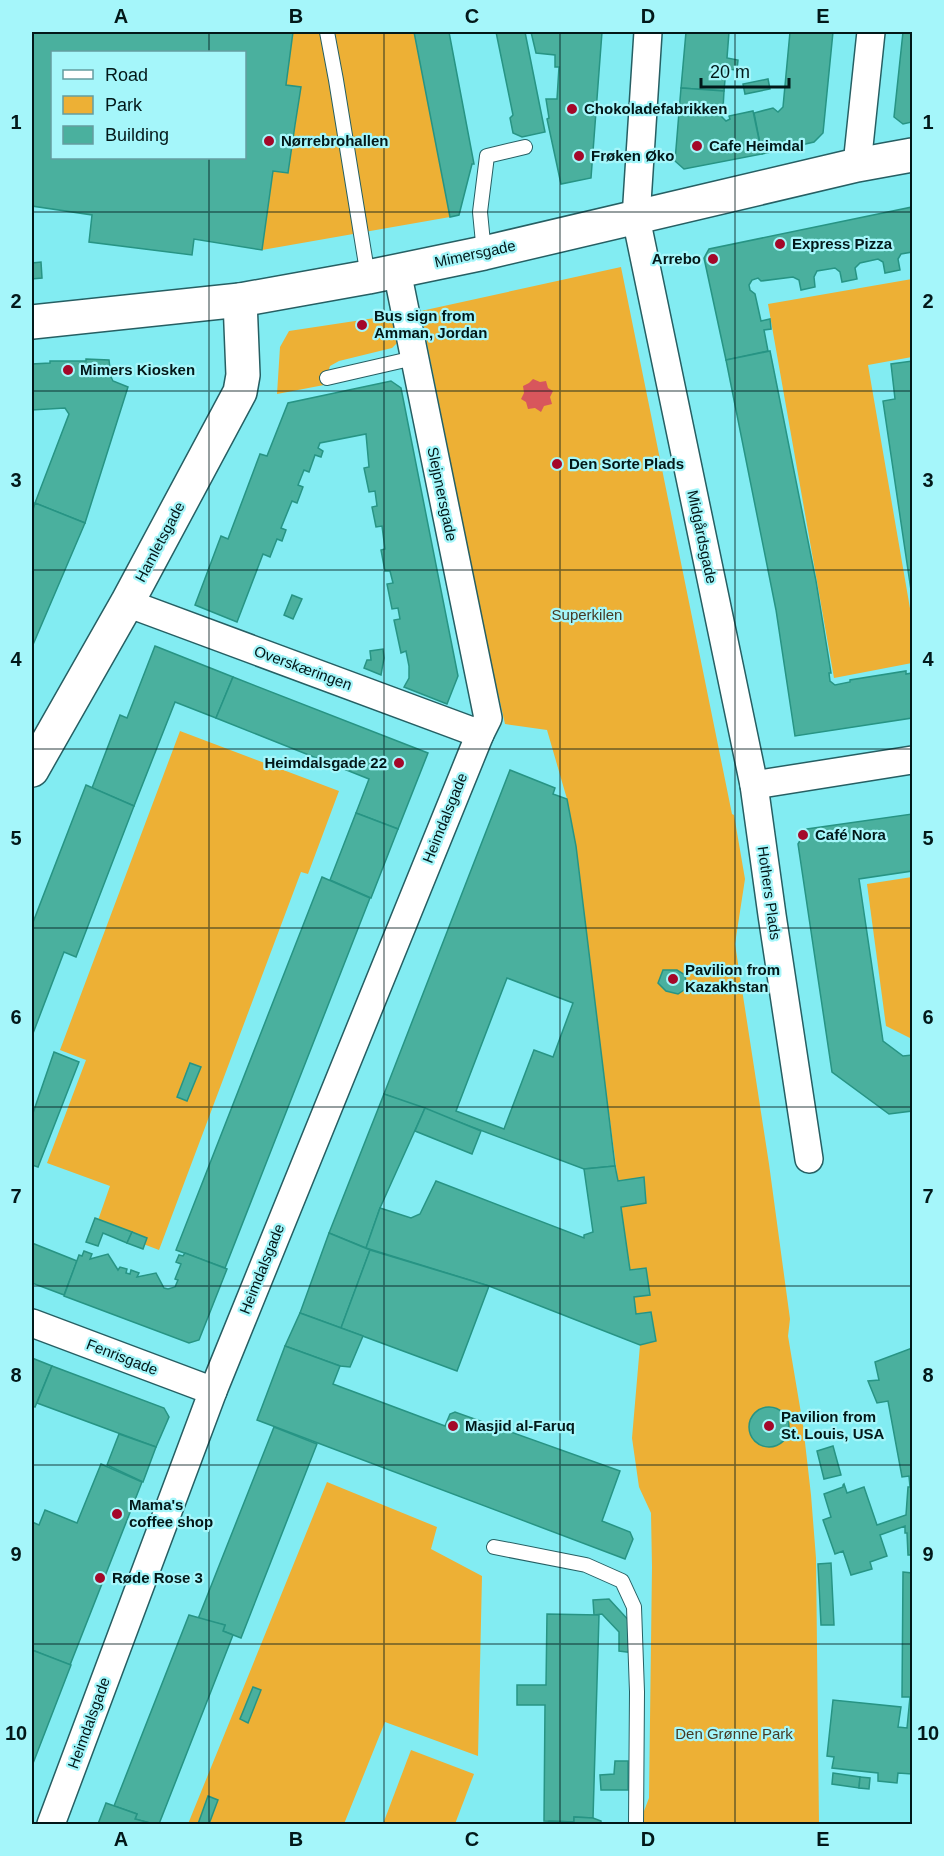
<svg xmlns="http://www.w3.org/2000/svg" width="944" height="1856" font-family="Helvetica,sans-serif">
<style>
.green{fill:#edb035}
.water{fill:#d8565c}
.building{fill:#4ab09e;stroke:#279484;stroke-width:1.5;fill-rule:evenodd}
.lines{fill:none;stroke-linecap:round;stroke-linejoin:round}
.service-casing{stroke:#265f63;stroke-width:16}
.minor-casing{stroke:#265f63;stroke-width:30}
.tertiary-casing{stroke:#265f63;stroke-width:36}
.service{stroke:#fff;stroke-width:14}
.minor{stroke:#fff;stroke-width:27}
.tertiary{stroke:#fff;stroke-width:33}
.grid{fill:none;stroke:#021819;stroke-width:1.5;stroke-opacity:0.55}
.poi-dot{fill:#a40829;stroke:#a5f6fa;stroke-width:2}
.labels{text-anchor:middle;stroke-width:4.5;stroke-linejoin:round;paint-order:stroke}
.poi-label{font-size:15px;font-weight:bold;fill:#021819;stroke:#a5f6fa;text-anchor:start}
.street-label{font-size:15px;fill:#021819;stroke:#a5f6fa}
.park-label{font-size:15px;fill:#463923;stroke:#a5f6fa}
.neatline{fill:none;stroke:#021819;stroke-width:2}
.grid-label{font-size:20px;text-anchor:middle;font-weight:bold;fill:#021819}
</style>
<rect width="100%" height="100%" fill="#82ecf2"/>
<g class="green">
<polygon points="293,32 414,32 450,217 262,250 273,171 288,173 301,87 286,85"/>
<polygon points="621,267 732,814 734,815 745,879 735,944 769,1164 790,1319 788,1336 803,1425 811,1495 816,1558 819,1824 639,1824 649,1798 652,1567 651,1513 639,1487 632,1438 640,1345 656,1341 651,1312 636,1314 634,1297 650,1295 646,1268 630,1270 621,1207 646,1203 644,1178 618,1181 567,799 547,730 505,724 487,645 423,323 401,327 399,341 392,348 339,361 330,366 324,385 277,394 280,347 289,331 421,311"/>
<polygon points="912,279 912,357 868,365 912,620 912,663 834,678 768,304"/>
<polygon points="180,731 339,791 308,874 301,872 159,1250 96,1226 110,1186 47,1163 86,1060 60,1050"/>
<polygon points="912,877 912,1038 910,1038 886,1026 867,884"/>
<polygon points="327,1482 437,1527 431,1549 482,1576 478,1756 385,1722 344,1824 188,1824"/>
<polygon points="411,1750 474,1774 455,1824 383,1824"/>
</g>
<polygon class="water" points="533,379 540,382 546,381 548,388 553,391 550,397 552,404 544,406 541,412 535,408 528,409 526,402 521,399 524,393 523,386 529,383"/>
<g class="building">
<path d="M32,32h261l-7,53 15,2 -6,38 -7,48 -15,-2 -11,79 -68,-11 -2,16 -103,-13 3,-27 -60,-9zM52,52h192v106h-192z"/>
<polygon points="414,32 449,32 474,164 472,164 459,215 450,217"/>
<polygon points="496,32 525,32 545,132 522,137 513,133 510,118 513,115"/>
<polygon points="531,32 602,32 591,178 561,184 547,119 549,118 546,99 557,99 559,67 555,67 555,55 536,53"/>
<polygon points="686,32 729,32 727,58 738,60 737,70 726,69 724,91 681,88"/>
<polygon points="790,32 833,32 823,133 814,142 762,154 754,113 773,108 778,112 783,107"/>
<polygon points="903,32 912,32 912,122 903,124 894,117"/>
<polygon points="768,79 770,89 745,94 743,84"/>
<polygon points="681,88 724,91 723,109 720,108 719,114 726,121 730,119 729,116 753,111 762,154 684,169 675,161"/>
<polygon points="912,207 912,252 901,254 898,259 900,270 885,273 883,262 878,259 860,263 855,268 857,279 842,282 840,272 835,268 817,271 814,277 815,287 801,290 799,280 793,277 761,281 758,278 752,280 749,285 750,290 755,294 761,321 770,319 771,329 764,330 768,351 726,360 704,258 709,249"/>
<polygon points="41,262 42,278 32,279 32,263"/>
<polygon points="770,351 816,581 831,673 829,673 830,681 835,685 850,682 850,680 906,671 906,674 912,673 912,718 795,736 776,610 726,360"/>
<polygon points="86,359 109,360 111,377 113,381 128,387 85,523 35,503 69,414 65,408 32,410 32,364 50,363 50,361 86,361"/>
<polygon points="912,361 912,597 883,401 895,399 891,364"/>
<polygon points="391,381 401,388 458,676 447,704 404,687 409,678 409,666 406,651 401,653 394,620 400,619 398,608 392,609 387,584 393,583 390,571 385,571 381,550 385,549 382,526 376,527 372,507 377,506 375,491 369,492 364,468 369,467 366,434 320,443 318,448 323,451 321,457 315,455 309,472 304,470 298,485 303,487 297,503 292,501 281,528 286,530 282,541 277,539 270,557 263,554 237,622 195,605 221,536 228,539 260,454 267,456 288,403"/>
<polygon points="35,503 85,523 32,647 32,513"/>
<polygon points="292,595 302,599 293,619 284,615"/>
<polygon points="155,646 233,677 216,718 175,702 134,806 92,788 120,715 127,718"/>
<polygon points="383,649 384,658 381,675 364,668 367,660 371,660 370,651"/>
<polygon points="233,677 428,753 398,829 356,813 369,779 216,718"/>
<path d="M510,770l45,18 -2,6 14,5 9,47 39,320 -31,3 -200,-75zM507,978l66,25 -20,54 -19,-7 -30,79 -48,-18z"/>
<polygon points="86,785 134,806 76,957 64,952 32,1036 32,925"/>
<polygon points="356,813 398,829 371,898 330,880"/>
<polygon points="912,814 912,871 859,879 883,1041 903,1056 912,1055 912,1111 889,1114 832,1072 798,844 807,829"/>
<polygon points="322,877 370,898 225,1268 176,1250"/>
<polygon points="663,970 677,970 685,975 687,988 678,994 666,991 658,983"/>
<polygon points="54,1052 79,1062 38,1167 32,1165 32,1116"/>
<polygon points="190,1063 201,1067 187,1101 177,1097"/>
<polygon points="384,1094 425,1108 380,1208 366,1248 329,1233"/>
<polygon points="425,1108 481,1131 472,1154 415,1131"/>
<polygon points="615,1166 618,1181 644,1177 646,1203 621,1207 630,1270 646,1268 650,1295 634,1297 636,1314 651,1312 656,1341 640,1345 489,1286 366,1248 380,1208 411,1218 420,1214 436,1181 584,1238 584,1235 593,1232 584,1169"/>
<polygon points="95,1218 132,1232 127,1243 103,1233 98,1246 86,1242"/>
<polygon points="132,1232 147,1238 143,1249 127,1243"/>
<polygon points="329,1233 370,1250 341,1328 300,1313"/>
<polygon points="32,1243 77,1261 64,1295 32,1283"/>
<polygon points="370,1250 489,1286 457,1371 341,1328"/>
<polygon points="84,1251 92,1254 90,1259 108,1254 118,1270 120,1267 127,1269 126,1273 130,1274 131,1270 139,1273 137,1277 156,1273 164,1288 168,1289 175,1287 178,1280 175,1279 181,1264 176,1262 179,1255 183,1256 185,1253 227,1269 199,1340 189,1343 64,1296 79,1255 82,1256"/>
<polygon points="300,1313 363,1336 350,1367 340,1366 285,1346"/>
<polygon points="285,1346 340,1366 333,1384 445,1426 450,1414 455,1412 620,1471 602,1521 630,1532 633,1539 625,1559 257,1420"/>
<polygon points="912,1348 912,1555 908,1555 907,1533 905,1533 905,1526 880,1535 887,1556 870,1562 872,1569 851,1575 843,1551 835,1554 823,1520 831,1517 824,1494 843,1487 843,1485 844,1484 847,1493 864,1487 877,1525 906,1515 908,1487 910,1487 909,1476 902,1477 888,1401 877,1403 868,1381 879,1380 875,1362"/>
<polygon points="32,1358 52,1366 35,1407 32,1406"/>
<polygon points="52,1366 164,1408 169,1417 156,1447 37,1403"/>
<circle cx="769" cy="1427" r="20"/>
<polygon points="274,1427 317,1444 241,1638 223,1631 225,1625 198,1619"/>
<polygon points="119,1434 156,1447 143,1482 107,1465"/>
<polygon points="833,1446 841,1475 824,1479 817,1451"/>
<polygon points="101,1464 142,1482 70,1665 32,1650 32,1522 39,1525 45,1510 77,1523"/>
<polygon points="831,1563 834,1625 821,1625 818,1564"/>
<polygon points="903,1572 912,1573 912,1774 898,1773 897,1783 878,1781 878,1773 832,1768 834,1757 827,1756 833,1700 901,1707 898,1727 907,1728 910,1697 902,1697"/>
<polygon points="609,1599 632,1624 634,1653 619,1651 619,1632 602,1614 594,1615 593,1600"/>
<polygon points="547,1614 599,1615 593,1818 574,1817 574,1822 544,1821 545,1705 517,1705 517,1685 546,1685"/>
<polygon points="189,1615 225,1625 223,1631 233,1635 159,1824 153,1824 135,1819 137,1814 114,1806"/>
<polygon points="32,1650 71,1665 32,1766"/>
<polygon points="253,1687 261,1690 248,1723 240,1719"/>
<polygon points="615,1761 628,1761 628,1790 601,1790 600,1775 614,1774"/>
<polygon points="833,1773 860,1777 859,1788 832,1784"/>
<polygon points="860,1777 870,1778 869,1789 859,1788"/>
<polygon points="208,1796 218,1800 209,1824 198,1824"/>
<polygon points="106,1803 137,1814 135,1819 150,1823 149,1824 98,1824"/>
<polygon points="574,1817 593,1818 601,1821 601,1824 548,1824 549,1821 574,1822"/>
</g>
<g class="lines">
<g class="service-casing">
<g id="service">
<polyline points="327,32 336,80 368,277"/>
<polyline points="484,253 480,212 487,156 525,147"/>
<polyline points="327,378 414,358"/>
<polyline points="494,1547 586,1565 622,1581 634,1607 637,1692 636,1824"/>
</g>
</g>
<g class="minor-casing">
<g id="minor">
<polyline points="648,32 636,218 754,785 772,915 809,1159"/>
<polyline points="857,165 871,32"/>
<polyline points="127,603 480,734"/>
<polyline points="754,785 912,760"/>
<polyline points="32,1323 213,1391"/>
<polyline points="51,1824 213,1391 480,734 488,718 397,271"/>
</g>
</g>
<g class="tertiary-casing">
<g id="tertiary">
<polyline points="32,322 240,300 368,277 484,253 857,165 912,155"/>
<polyline points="32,770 127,603 240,392 243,375 240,300"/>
</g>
</g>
<use href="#service" class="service"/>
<use href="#minor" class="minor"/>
<use href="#tertiary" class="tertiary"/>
</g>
<path class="grid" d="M209,32v20M384,32v1792M560,32v1792M735,32v1792M209,158v1666M32,212h880M32,391h880M32,570h880M32,749h880M32,928h880M32,1107h880M32,1286h880M32,1465h880M32,1644h880"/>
<g class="poi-dot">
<circle cx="572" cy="109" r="6"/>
<circle cx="269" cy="141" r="6"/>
<circle cx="697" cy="146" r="6"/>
<circle cx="579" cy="156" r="6"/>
<circle cx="780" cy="244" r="6"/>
<circle cx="713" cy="259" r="6"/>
<circle cx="362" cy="325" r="6"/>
<circle cx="68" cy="370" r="6"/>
<circle cx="557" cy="464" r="6"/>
<circle cx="399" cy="763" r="6"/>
<circle cx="803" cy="835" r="6"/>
<circle cx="673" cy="979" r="6"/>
<circle cx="453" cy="1426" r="6"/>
<circle cx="769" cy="1426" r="6"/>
<circle cx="117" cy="1514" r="6"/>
<circle cx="100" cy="1578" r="6"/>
</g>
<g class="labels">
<g class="poi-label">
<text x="584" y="114">Chokoladefabrikken</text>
<text x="281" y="146">Nørrebrohallen</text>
<text x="709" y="151">Cafe Heimdal</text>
<text x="591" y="161">Frøken Øko</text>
<text x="792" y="249">Express Pizza</text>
<text x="701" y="264" text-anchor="end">Arrebo</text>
<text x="374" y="321">Bus sign from<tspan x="374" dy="17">Amman, Jordan</tspan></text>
<text x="80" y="375">Mimers Kiosken</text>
<text x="569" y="469">Den Sorte Plads</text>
<text x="387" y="768" text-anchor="end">Heimdalsgade 22</text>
<text x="815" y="840">Café Nora</text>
<text x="685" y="975">Pavilion from<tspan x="685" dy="17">Kazakhstan</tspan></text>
<text x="781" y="1422">Pavilion from<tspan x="781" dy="17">St. Louis, USA</tspan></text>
<text x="465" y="1431">Masjid al-Faruq</text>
<text x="129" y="1510">Mama's<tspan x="129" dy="17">coffee shop</tspan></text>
<text x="112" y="1583">Røde Rose 3</text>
</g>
<g class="street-label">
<text transform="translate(475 254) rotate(-12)" y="5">Mimersgade</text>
<text transform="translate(442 494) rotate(78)" y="5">Slejpnersgade</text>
<text transform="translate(702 537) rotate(78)" y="5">Midgårdsgade</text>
<text transform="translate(160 542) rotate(-62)" y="5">Hamletsgade</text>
<text transform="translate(303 668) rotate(20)" y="5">Overskæringen</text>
<text transform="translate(445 818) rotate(-68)" y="5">Heimdalsgade</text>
<text transform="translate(769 893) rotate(82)" y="5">Hothers Plads</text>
<text transform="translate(262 1269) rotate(-68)" y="5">Heimdalsgade</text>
<text transform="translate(122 1357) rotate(21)" y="5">Fenrisgade</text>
<text transform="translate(89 1723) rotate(-70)" y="5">Heimdalsgade</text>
</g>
<g class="park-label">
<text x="587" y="620">Superkilen</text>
<text x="734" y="1739">Den Grønne Park</text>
</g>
</g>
<rect width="944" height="1856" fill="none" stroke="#a5f6fa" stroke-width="66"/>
<rect x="51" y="51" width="195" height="108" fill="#a5f6fa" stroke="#649da0" stroke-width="1.5"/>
<rect x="63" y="70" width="30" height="9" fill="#ffffff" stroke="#649da0" stroke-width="1.5"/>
<text x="105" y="81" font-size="18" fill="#021819">Road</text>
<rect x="63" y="96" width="30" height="18" fill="#edb035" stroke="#649da0" stroke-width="1.5"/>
<text x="105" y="111" font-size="18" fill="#021819">Park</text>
<rect x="63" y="126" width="30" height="18" fill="#4ab09e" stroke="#649da0" stroke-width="1.5"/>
<text x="105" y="141" font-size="18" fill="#021819">Building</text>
<path d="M701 78v9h88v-9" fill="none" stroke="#021819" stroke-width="3"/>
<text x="710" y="78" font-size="18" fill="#021819" stroke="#a5f6fa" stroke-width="4.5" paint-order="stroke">20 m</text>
<rect x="33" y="33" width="878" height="1790" class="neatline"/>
<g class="grid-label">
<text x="121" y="23">A</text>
<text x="296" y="23">B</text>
<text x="472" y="23">C</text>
<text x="648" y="23">D</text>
<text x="823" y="23">E</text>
<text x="16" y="129">1</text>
<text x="928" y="129">1</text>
<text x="16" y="308">2</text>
<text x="928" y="308">2</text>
<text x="16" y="487">3</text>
<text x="928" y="487">3</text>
<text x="16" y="666">4</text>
<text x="928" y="666">4</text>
<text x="16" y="845">5</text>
<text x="928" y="845">5</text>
<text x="16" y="1024">6</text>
<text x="928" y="1024">6</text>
<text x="16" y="1203">7</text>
<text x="928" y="1203">7</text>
<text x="16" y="1382">8</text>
<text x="928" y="1382">8</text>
<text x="16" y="1561">9</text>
<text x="928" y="1561">9</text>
<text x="16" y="1740">10</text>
<text x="928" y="1740">10</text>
<text x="121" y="1846">A</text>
<text x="296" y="1846">B</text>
<text x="472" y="1846">C</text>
<text x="648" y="1846">D</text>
<text x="823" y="1846">E</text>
</g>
</svg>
